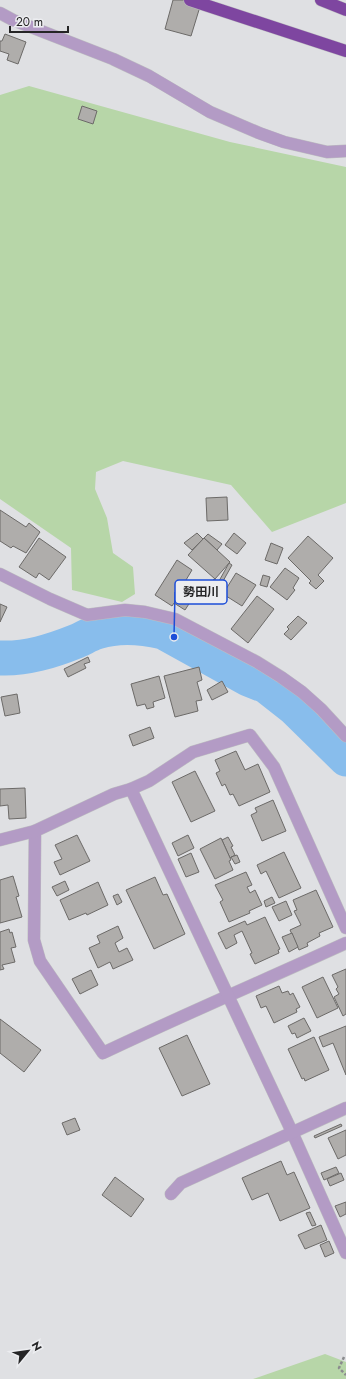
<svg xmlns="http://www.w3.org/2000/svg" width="346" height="1379" font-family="Jost,'Noto Sans JP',sans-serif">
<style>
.green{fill:#b7d6a8}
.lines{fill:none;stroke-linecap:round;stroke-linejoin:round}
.river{stroke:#88bdec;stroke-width:35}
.building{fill:#afadab;stroke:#6c6a68}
.minor-casing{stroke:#bebec1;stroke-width:13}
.highway-casing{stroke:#bebec1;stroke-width:13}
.path{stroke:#8b8c8e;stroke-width:2.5;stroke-dasharray:3 2;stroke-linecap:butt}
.minor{stroke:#b39bc5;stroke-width:12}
.highway{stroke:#7e46a0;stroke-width:12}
.leader{fill:none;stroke:#1d4ed8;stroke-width:1.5}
.callout-dot{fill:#1d4ed8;stroke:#ecedf0;stroke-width:1.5}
.callout{fill:#ecedf0;stroke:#1d4ed8;stroke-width:1.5}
.callout-label{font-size:12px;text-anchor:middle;font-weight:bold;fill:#252526}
</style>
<rect width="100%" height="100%" fill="#dfe0e3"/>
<g class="green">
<polygon points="29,86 230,142 346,167 346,503 272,532 231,485 123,461 96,472 95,489 107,518 113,553 133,567 135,594 122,602 72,590 71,548 0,499 0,95"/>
<polygon points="325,1354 346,1362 346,1379 253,1379"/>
</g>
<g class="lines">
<path class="river" d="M0,658c27,1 52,-7 77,-17 7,-3 13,-7 20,-9 21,-7 45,-5 66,0l85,47 18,7 28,22 52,51"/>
</g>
<g class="building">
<polygon points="173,0 202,0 191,36 165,29"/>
<polygon points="5,34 26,42 18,64 7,60 9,54 0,51 0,41 2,41"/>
<polygon points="82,106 97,111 93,124 78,119"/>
<polygon points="227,497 228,520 207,521 206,498"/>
<polygon points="0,510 26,527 29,523 40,532 26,553 13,546 11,548 0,541"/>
<polygon points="197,533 203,539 192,550 184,543"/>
<polygon points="234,533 246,543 237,554 225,545"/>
<polygon points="208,534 222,544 217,550 204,538"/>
<polygon points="308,536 333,558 318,575 324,581 316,589 309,583 311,581 288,558"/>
<polygon points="39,538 66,557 49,580 39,573 36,578 19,567"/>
<polygon points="204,538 230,562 215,579 188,555"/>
<polygon points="271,543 283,548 277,564 265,560"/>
<polygon points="177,560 192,570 183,585 196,593 185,610 174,603 172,606 155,595"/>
<polygon points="229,563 232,565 222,583 219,581"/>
<polygon points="285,568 299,578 293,588 295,590 287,600 270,587"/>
<polygon points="236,573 256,585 242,606 223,594"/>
<polygon points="263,575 270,577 267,587 260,585"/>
<polygon points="214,579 221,583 214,594 207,590"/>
<polygon points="257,596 274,609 248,643 231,629"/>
<polygon points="0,604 7,607 0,622"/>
<polygon points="298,616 307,623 291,640 284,634 289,629 287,627"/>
<polygon points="88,657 90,662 84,664 86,668 68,677 64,669"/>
<polygon points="199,667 202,680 197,682 202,700 196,701 198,711 175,717 164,676"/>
<polygon points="159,676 165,698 153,702 154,707 147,709 145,704 137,706 131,684"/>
<polygon points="222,681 228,692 212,700 207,690"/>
<polygon points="17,694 20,713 5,716 1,697"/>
<polygon points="150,727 154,738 133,746 129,735"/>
<polygon points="236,751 245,770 258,764 270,792 239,806 233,794 230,795 225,784 222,786 216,773 220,771 215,760"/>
<polygon points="195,771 215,811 191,822 172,782"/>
<polygon points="25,788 26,818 9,819 8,805 0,806 0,789"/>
<polygon points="273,800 286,831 262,841 251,815 257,812 255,808"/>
<polygon points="77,835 90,861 60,875 54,862 62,859 55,845"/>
<polygon points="188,835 194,848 178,856 172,843"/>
<polygon points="228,837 233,846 231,847 235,855 230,858 222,840"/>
<polygon points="221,838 231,860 229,861 233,870 215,879 200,849"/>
<polygon points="284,852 301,888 279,898 266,871 261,874 257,865"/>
<polygon points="191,853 199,872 186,877 178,859"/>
<polygon points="237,855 240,862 235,864 231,857"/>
<polygon points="246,872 252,885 247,887 250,893 255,890 262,905 249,911 250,913 229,922 220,902 223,900 215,885"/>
<polygon points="13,876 19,896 16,897 22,917 0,923 0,880"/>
<polygon points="155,877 163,895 167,894 185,934 154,949 126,890"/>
<polygon points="65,881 69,890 57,896 52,887"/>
<polygon points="98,882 108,905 87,915 86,913 69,920 60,900"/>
<polygon points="316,890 333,927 319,933 320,936 307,943 308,946 299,950 290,930 301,925 294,911 297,910 293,900"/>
<polygon points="118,894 122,902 117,905 113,896"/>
<polygon points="272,897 275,903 266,907 264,901"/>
<polygon points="286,901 292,915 279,921 272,907"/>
<polygon points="265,917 280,949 278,950 279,953 255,964 250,954 252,953 242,931 234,935 237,943 226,949 218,933 245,921 247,925"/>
<polygon points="118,926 123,938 115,943 119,952 127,948 133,960 113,969 110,962 98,968 89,948 100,943 97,936"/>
<polygon points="9,929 10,933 12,932 16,947 11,948 15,962 2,965 4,969 0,970 0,932"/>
<polygon points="292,933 298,947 289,952 282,937"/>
<polygon points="346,969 346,1014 343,1016 334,997 339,994 336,989 338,987 332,975"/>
<polygon points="91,970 98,985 80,994 72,979"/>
<polygon points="323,977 338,1008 317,1018 302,987"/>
<polygon points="279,986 282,993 288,991 290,995 293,993 300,1007 296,1009 297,1012 274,1023 266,1006 261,1008 256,996"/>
<polygon points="304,1018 311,1031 297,1038 295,1033 292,1034 288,1026"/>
<polygon points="0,1019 41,1050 24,1072 0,1053"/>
<polygon points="346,1026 346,1075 333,1043 323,1047 319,1037"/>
<polygon points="187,1035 210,1084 182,1096 159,1048"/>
<polygon points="314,1037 329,1070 305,1081 304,1078 302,1079 288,1049"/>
<polygon points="75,1118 80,1130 67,1135 62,1123"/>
<polygon points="341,1124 342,1126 315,1138 314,1136"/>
<polygon points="346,1130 346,1155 338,1159 328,1138"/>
<polygon points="281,1161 287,1175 294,1172 310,1208 280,1221 268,1193 252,1200 242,1178"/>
<polygon points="336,1167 339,1173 324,1180 321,1173"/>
<polygon points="341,1173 344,1180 330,1186 327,1179"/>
<polygon points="115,1177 144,1199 131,1217 102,1195"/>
<polygon points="346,1202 346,1214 340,1217 335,1206"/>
<polygon points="310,1212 316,1225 312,1226 306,1213"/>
<polygon points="321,1225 327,1240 305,1249 298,1235"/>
<polygon points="329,1241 334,1253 325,1257 320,1245"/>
</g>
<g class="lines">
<g class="minor-casing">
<g id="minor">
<polyline points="0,13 13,20 113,59 149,76 210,112 259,133 284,142 327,152 346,151"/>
<polyline points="0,574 50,599 87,615 125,610 145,612 175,619 257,662 281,677 302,692 321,709 346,736"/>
<path d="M131,789l-17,5 -79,37 -1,109 6,21 63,92c80,-38 162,-73 243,-110"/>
<polyline points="0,840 35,831"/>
<polyline points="346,928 274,767 250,735 193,752 149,781 131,789 292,1132 346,1253"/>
<polyline points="171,1194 181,1183 346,1108"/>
</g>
</g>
<g class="highway-casing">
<g id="highway">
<polyline points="190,0 346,51"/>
<polyline points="321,0 346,10"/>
</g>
</g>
<polyline class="path" points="344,1357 339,1368 346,1375"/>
<use href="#minor" class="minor"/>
<use href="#highway" class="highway"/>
</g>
<path class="leader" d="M174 637L175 592"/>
<circle class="callout-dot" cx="174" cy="637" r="4"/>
<rect class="callout" x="175" y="580" width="52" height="24" rx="4"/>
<g class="callout-label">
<text x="201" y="596">勢田川</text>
</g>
<g transform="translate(28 1351) rotate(61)" stroke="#ecedf0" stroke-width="3" paint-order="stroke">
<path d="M0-3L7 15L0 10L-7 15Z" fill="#252526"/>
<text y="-6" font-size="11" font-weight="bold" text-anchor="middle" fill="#252526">N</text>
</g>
<path d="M10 26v6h58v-6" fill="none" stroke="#252526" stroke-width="2"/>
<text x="16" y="26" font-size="12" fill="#252526" stroke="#ecedf0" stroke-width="3" paint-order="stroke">20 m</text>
</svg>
